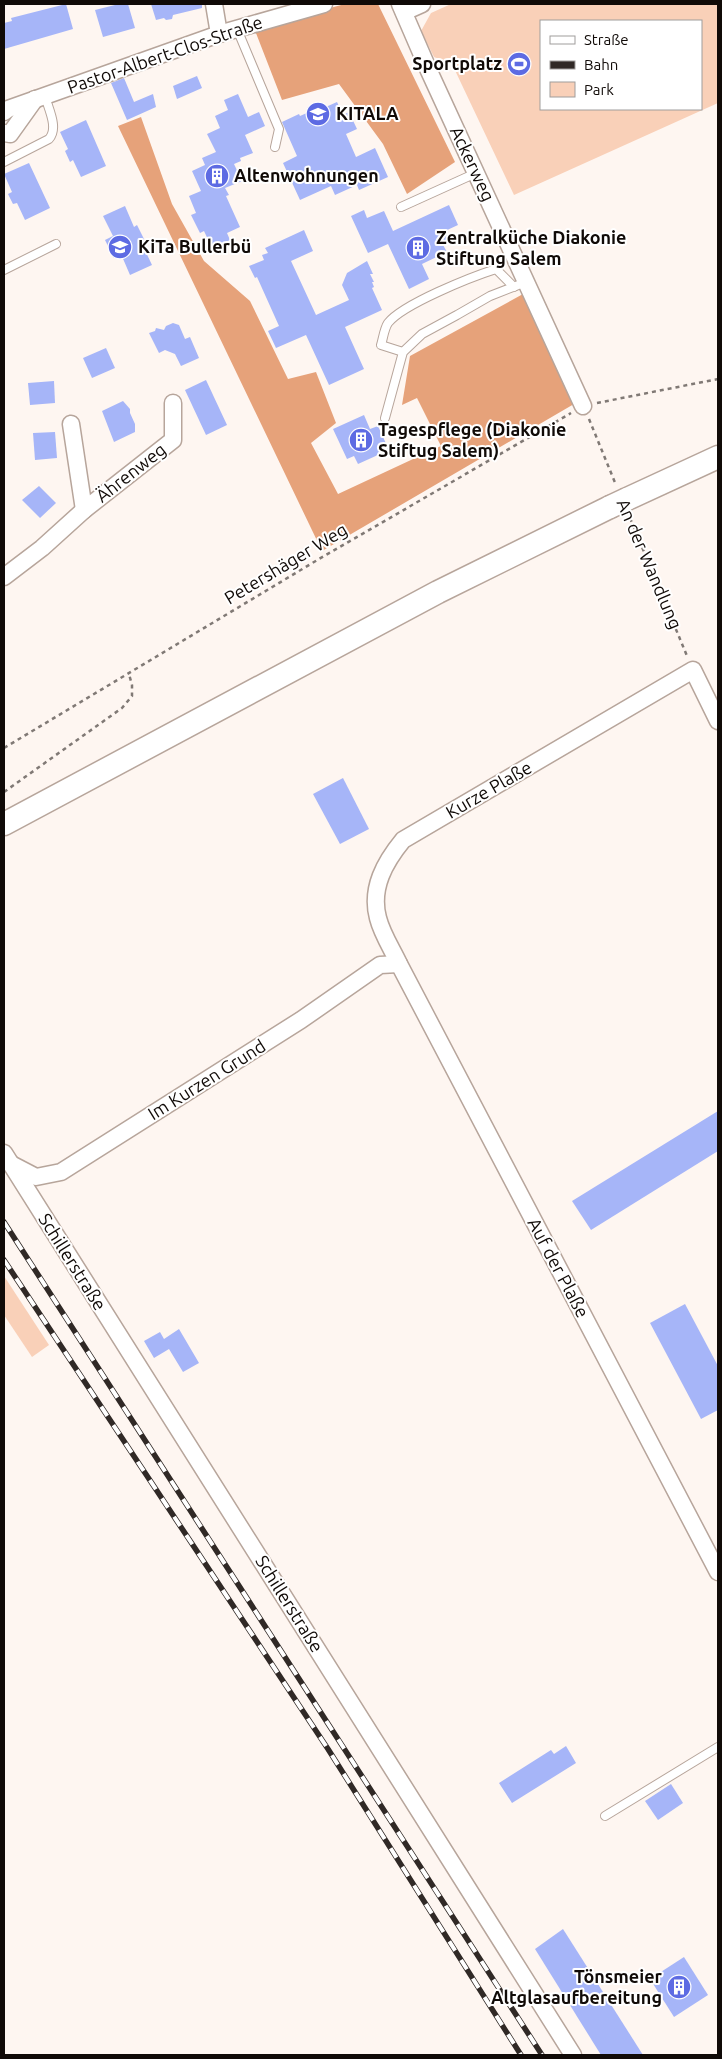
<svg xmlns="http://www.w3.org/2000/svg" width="722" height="2059" font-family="Ubuntu,sans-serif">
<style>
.green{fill:#f9d0b8;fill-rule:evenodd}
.forest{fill:#e6a27a}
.building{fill:#a6b5f8}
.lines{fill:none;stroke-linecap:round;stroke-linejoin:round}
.service-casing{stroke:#b7a59b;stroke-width:10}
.minor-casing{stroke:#b7a59b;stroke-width:19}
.secondary-casing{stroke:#b7a59b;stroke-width:25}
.path{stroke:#807975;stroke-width:2.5;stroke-dasharray:4 4;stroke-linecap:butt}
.service{stroke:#fff;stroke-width:8}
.minor{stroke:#fff;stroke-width:16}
.secondary{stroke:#fff;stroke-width:22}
.rail-casing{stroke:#302926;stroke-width:5.5}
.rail{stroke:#fff;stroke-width:4;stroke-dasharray:11;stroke-linecap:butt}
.secondary-bridge-casing{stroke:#b7a59b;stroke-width:25;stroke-linecap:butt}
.secondary-bridge{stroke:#fff;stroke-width:22}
.labels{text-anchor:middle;stroke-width:4;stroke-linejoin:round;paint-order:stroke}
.street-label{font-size:18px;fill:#100a07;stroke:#fff}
.poi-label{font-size:18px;font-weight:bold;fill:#100a07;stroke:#fff;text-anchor:start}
</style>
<rect width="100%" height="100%" fill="#fef6f1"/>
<g class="green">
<path d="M451,4h267v99l-204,92 -62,-131 -18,-7 -13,-26 10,-18zM541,21h160v88h-160z"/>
<polygon points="4,1276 49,1345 32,1357 4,1315"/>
</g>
<g class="forest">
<polygon points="345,4 378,4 455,162 407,194 383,144 339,84 282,100 254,28"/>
<polygon points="141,117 172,204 204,261 250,301 288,379 316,372 336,423 311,443 338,494 441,446 417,398 402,405 410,356 523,294 574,404 322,551 118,126"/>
</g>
<g class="building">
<polygon points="66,4 73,29 4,49 4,23 12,21 11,18"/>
<polygon points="119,4 128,4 135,28 103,37 95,10"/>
<polygon points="151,4 202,4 202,8 173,15 172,19 166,20 164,18 156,20"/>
<polygon points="197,76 202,88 177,99 173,86"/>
<polygon points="124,78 134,102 153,94 156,107 127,120 111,83"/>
<polygon points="238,94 248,117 259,112 265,126 245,135 253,153 240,158 241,161 234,164 242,181 225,188 229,195 226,196 240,227 227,233 230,240 212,248 204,231 200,233 191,215 196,213 189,196 201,191 192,171 205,165 202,158 216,152 207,134 220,128 215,116 228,110 224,100"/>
<polygon points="337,102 343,115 349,112 357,129 346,134 356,157 375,148 388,177 359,190 357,185 335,195 331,186 300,200 283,163 297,156 282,122 299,114 300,116 318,108 319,110"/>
<polygon points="86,120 106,166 81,177 73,160 70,162 65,151 68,149 60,132"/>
<polygon points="29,163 50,208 25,220 17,203 13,204 8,194 12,192 4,174"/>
<polygon points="449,205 458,225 445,231 450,242 443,245 447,252 422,264 429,279 409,289 388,244 368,253 351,216 364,210 367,218 384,211 393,231"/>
<polygon points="125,206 134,227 137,225 146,243 142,244 152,265 130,275 121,254 114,258 105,240 113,236 103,216"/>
<polygon points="304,230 313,251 291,261 316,315 349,300 342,285 347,273 367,261 373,274 370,274 374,282 372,282 374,287 372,288 382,310 345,327 364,369 329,385 306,335 276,348 268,331 279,326 257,277 255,278 249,266 264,260 262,255 268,253 265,248"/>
<polygon points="173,323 179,325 185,339 190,337 199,358 181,366 175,354 165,350 159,353 149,333 155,331 156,328 164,330 166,326"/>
<polygon points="106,348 115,368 92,378 83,358"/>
<polygon points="206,380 227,425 206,435 185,390"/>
<polygon points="54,381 55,403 30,405 28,383"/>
<polygon points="123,401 130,409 130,413 135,424 135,432 114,442 102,411"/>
<polygon points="364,415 370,429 378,426 389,450 358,464 354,456 347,459 333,429"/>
<polygon points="55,432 57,458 35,460 33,433"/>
<polygon points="39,486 56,503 40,518 22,500"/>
<polygon points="343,778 369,829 340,844 313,794"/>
<polygon points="718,1111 718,1151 591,1230 572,1201"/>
<polygon points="685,1304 718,1366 718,1410 701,1419 650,1323"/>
<polygon points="179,1329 199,1363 183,1372 169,1349 154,1358 144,1341 160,1332 164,1339"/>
<polygon points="566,1746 576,1763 512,1803 499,1783 551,1750 554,1754"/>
<polygon points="671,1784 683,1803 658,1820 645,1801"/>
<polygon points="563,1929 643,2055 601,2055 535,1949"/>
<polygon points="684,1957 708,1995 674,2017 650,1979"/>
</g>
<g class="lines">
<g class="service-casing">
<g id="service">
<polyline points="237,29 279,129 275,147"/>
<path d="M4,162l45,-23c10,-11 -1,-31 -4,-43"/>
<polyline points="401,207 476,173"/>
<polyline points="4,270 56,244"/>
<path d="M403,352l-22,-7c2,-6 3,-16 7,-22 15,-19 83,-46 108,-54l18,18"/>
<polyline points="385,418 403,352 422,334 457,315 490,296 526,282"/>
<polyline points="605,1816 718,1747"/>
</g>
</g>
<g class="minor-casing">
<g id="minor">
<polyline points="214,4 219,34"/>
<polyline points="400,4 429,71 583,406"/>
<polyline points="404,12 422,4"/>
<polyline points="4,112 8,109 219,34 324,4"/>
<polyline points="4,133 10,134 35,99"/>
<polyline points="71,424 84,510"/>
<polyline points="4,577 42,548 84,510 173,440 173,403"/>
<path d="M718,721l-25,-51 -290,170c-18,22 -33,48 -25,78 4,16 14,31 21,46l319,608"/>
<polyline points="4,1153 573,2055"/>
<polyline points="11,1164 36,1177 61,1172 301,1020 380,965 399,964"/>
</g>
</g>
<g class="secondary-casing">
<g id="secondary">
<polyline points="627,499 718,457"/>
<polyline points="4,824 438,592 610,507"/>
</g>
</g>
<g class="path">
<polyline points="597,403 718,379"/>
<polyline points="589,419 616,485"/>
<polyline points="630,518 687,656"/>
<polyline points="4,748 319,559 571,413"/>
<polyline points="4,792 122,708 132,696 132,685 129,674"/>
</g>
<use href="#service" class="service"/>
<use href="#minor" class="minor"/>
<use href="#secondary" class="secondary"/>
<g class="rail-casing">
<g id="rail">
<polyline points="4,1222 542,2055"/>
<polyline points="4,1260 328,1749 521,2055"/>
</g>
</g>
<use href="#rail" class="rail"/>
<g class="secondary-bridge-casing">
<polyline id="secondary-bridge" points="610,507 627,499"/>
</g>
<use href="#secondary-bridge" class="secondary-bridge"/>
</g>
<defs>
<g id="stadium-disc" transform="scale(1.25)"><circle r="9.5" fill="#5d6be3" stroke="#fff"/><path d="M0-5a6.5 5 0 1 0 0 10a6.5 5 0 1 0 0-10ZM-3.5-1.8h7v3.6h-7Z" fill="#fff"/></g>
<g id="school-disc" transform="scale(1.25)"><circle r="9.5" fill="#5d6be3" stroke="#fff"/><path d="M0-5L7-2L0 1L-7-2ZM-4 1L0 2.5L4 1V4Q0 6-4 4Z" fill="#fff"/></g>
<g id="building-disc" transform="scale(1.25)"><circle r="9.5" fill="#5d6be3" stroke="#fff"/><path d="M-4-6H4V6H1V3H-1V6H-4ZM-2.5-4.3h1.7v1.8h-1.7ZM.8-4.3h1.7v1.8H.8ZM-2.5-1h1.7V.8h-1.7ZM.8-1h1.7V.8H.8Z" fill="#fff"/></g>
</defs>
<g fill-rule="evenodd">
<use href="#stadium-disc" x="519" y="64"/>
<use href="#school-disc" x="318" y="114"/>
<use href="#building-disc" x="217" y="176"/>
<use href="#school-disc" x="120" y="247"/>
<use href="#building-disc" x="418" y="248"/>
<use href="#building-disc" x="361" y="440"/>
<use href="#building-disc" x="679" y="1987"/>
</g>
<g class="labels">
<g class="street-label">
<text transform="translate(165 55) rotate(-19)" y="6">Pastor-Albert-Clos-Straße</text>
<text transform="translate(472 164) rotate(65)" y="6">Ackerweg</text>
<text transform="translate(131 473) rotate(-38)" y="6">Ährenweg</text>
<text transform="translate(286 564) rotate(-31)" y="6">Petershäger Weg</text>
<text transform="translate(649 564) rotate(67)" y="6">An der Wandlung</text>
<text transform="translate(489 790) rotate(-30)" y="6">Kurze Plaße</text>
<text transform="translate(207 1080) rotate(-32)" y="6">Im Kurzen Grund</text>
<text transform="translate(72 1262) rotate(58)" y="6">Schillerstraße</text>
<text transform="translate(558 1268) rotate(62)" y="6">Auf der Plaße</text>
<text transform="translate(289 1604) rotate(58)" y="6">Schillerstraße</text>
</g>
<g class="poi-label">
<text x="502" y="70" text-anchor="end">Sportplatz</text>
<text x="336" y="120">KITALA</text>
<text x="234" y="182">Altenwohnungen</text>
<text x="436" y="244">Zentralküche Diakonie<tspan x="436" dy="21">Stiftung Salem</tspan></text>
<text x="138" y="253">KiTa Bullerbü</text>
<text x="378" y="436">Tagespflege (Diakonie<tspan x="378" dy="21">Stiftug Salem)</tspan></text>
<text x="662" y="1983" text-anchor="end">Tönsmeier<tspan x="662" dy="21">Altglasaufbereitung</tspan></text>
</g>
</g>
<rect width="722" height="2059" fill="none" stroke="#100a07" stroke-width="10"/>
<rect x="540" y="20" width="162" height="90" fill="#ffffff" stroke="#9f9d9c"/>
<rect x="550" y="36" width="25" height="8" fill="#ffffff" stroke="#9f9d9c"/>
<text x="584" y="45" font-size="15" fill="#100a07">Straße</text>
<rect x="550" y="61" width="25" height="8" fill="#302926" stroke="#9f9d9c"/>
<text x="584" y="70" font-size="15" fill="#100a07">Bahn</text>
<rect x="550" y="82" width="25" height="15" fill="#f9d0b8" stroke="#9f9d9c"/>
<text x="584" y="95" font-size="15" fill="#100a07">Park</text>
</svg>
